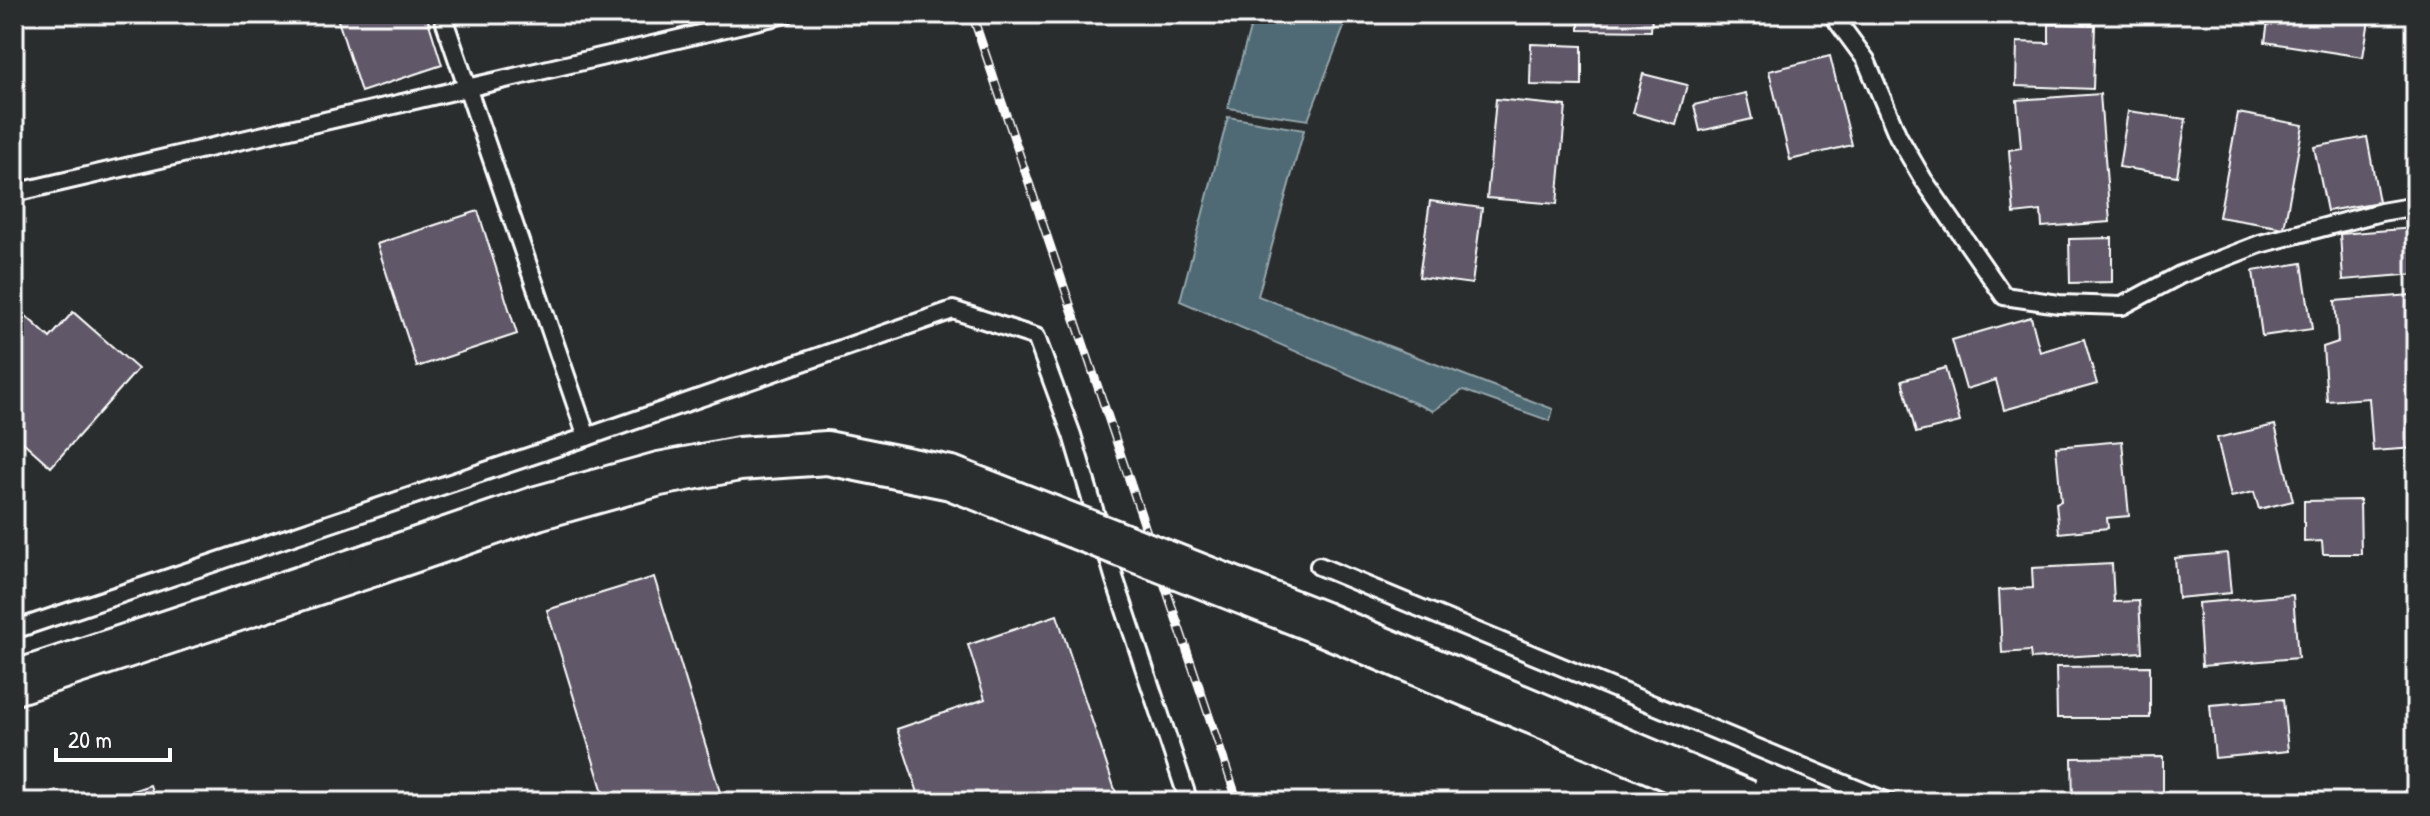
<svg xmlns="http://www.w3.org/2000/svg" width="2430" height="816" font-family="'Patrick Hand',sans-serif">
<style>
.water{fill:#4f6a74;stroke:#95a6ac;stroke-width:2}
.building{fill:#605868;stroke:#fff;stroke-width:2}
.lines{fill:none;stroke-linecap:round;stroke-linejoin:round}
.service-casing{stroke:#fff;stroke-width:22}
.tertiary-casing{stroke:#fff;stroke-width:48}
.service{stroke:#2a2d2e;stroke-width:16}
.tertiary{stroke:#2a2d2e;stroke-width:42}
.rail-casing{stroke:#fff;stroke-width:9}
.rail{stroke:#2a2d2e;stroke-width:6;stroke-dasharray:18;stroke-linecap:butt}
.tertiary-bridge-casing{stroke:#fff;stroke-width:48;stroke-linecap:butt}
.tertiary-bridge{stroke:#2a2d2e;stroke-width:42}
</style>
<rect width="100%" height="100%" fill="#2a2d2e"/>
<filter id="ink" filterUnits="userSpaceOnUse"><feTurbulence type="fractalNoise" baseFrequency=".0125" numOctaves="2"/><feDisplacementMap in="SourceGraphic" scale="16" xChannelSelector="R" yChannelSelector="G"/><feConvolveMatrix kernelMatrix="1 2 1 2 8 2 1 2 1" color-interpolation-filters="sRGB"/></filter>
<g filter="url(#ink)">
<g class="water">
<polygon points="1254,14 1349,14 1308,120 1228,108"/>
<polygon points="1228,117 1304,130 1258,296 1553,409 1550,421 1463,390 1433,411 1180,301"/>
</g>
<g class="building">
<polygon points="179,14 238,14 238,20 179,19"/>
<polygon points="336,14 426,14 442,65 361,92"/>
<polygon points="1579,14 1652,14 1651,31 1579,30"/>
<polygon points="2269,14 2370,14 2363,57 2265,42"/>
<polygon points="2049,24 2095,25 2093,89 2016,86 2017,42 2049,43"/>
<polygon points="1531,44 1582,46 1582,86 1530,85"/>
<polygon points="1830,56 1852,145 1790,160 1769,71"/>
<polygon points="1643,74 1687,85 1676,125 1633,113"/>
<polygon points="1746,93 1752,119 1700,131 1694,105"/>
<polygon points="2100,94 2110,222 2042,227 2041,211 2014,214 2009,150 2021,148 2017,100"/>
<polygon points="1496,99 1566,106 1557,204 1487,198"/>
<polygon points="2128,111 2186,119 2177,176 2119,167"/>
<polygon points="2238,113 2303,125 2284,228 2219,217"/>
<polygon points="2367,137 2379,202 2327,211 2314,147"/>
<polygon points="1430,201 1482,208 1472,284 1419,277"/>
<polygon points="478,211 517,334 417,367 377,244"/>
<polygon points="2414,228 2416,274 2343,280 2340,234"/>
<polygon points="2112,238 2112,282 2070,283 2069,239"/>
<polygon points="2302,263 2312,329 2262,336 2253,271"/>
<polygon points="2411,295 2416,362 2416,448 2373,451 2369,398 2327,401 2323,347 2338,342 2335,301"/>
<polygon points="14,305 50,338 73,312 138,369 51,467 14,434"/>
<polygon points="2031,317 2040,352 2084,339 2097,384 2004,410 1996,380 1966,389 1952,340"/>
<polygon points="1945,368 1960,422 1916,433 1902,380"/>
<polygon points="2275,425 2293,501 2259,509 2254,492 2231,497 2217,438"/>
<polygon points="2122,441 2129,516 2107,518 2108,528 2059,533 2056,503 2061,501 2056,447"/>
<polygon points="2360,500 2361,554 2323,554 2322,541 2304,542 2304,501"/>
<polygon points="2227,553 2231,593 2178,598 2175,558"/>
<polygon points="2112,564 2114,602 2139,601 2142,652 2031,659 2030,651 2002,653 1999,590 2033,588 2032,568"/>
<polygon points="654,577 723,802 606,802 547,610"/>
<polygon points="2293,595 2298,658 2202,666 2198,603"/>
<polygon points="1057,615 1119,802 921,802 897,729 985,699 968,645"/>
<polygon points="2150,666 2150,718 2057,718 2056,667"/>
<polygon points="2283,699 2288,751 2215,758 2210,705"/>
<polygon points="2163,757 2163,802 2073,802 2072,758"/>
<polygon points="150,785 156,802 99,802"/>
</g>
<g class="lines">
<g class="service-casing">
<g id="service">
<polyline points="442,14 587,437 953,310 1036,337 1072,435 1115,580 1189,802"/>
<polyline points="1832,14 1866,60 1898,136 1923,179 2004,296 2059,304 2122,306 2180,275 2260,244 2381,212 2416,206"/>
<polyline points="14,193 786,14"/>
<polyline points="1319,566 1888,802"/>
<polyline points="14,630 587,437"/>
</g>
</g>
<g class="tertiary-casing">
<polyline id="tertiary" points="14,683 371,565"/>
</g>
<use href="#service" class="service"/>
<use href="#tertiary" class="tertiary"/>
<g class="rail-casing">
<polyline id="rail" points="972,14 1238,802"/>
</g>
<use href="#rail" class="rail"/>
<g class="tertiary-bridge-casing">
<polyline id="tertiary-bridge" points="371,565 537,508 659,474 739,459 827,453 951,478 1321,623 1747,802"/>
</g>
<use href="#tertiary-bridge" class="tertiary-bridge"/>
</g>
</g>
<rect width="2430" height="816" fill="none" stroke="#2a2d2e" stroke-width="48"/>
<rect x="24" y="24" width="2382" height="768" fill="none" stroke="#fff" stroke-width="3" filter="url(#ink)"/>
<path d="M56 748v12h114v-12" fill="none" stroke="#ffffff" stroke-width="4"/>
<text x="68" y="748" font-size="24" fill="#ffffff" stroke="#2a2d2e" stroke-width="6" paint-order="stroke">20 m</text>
</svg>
